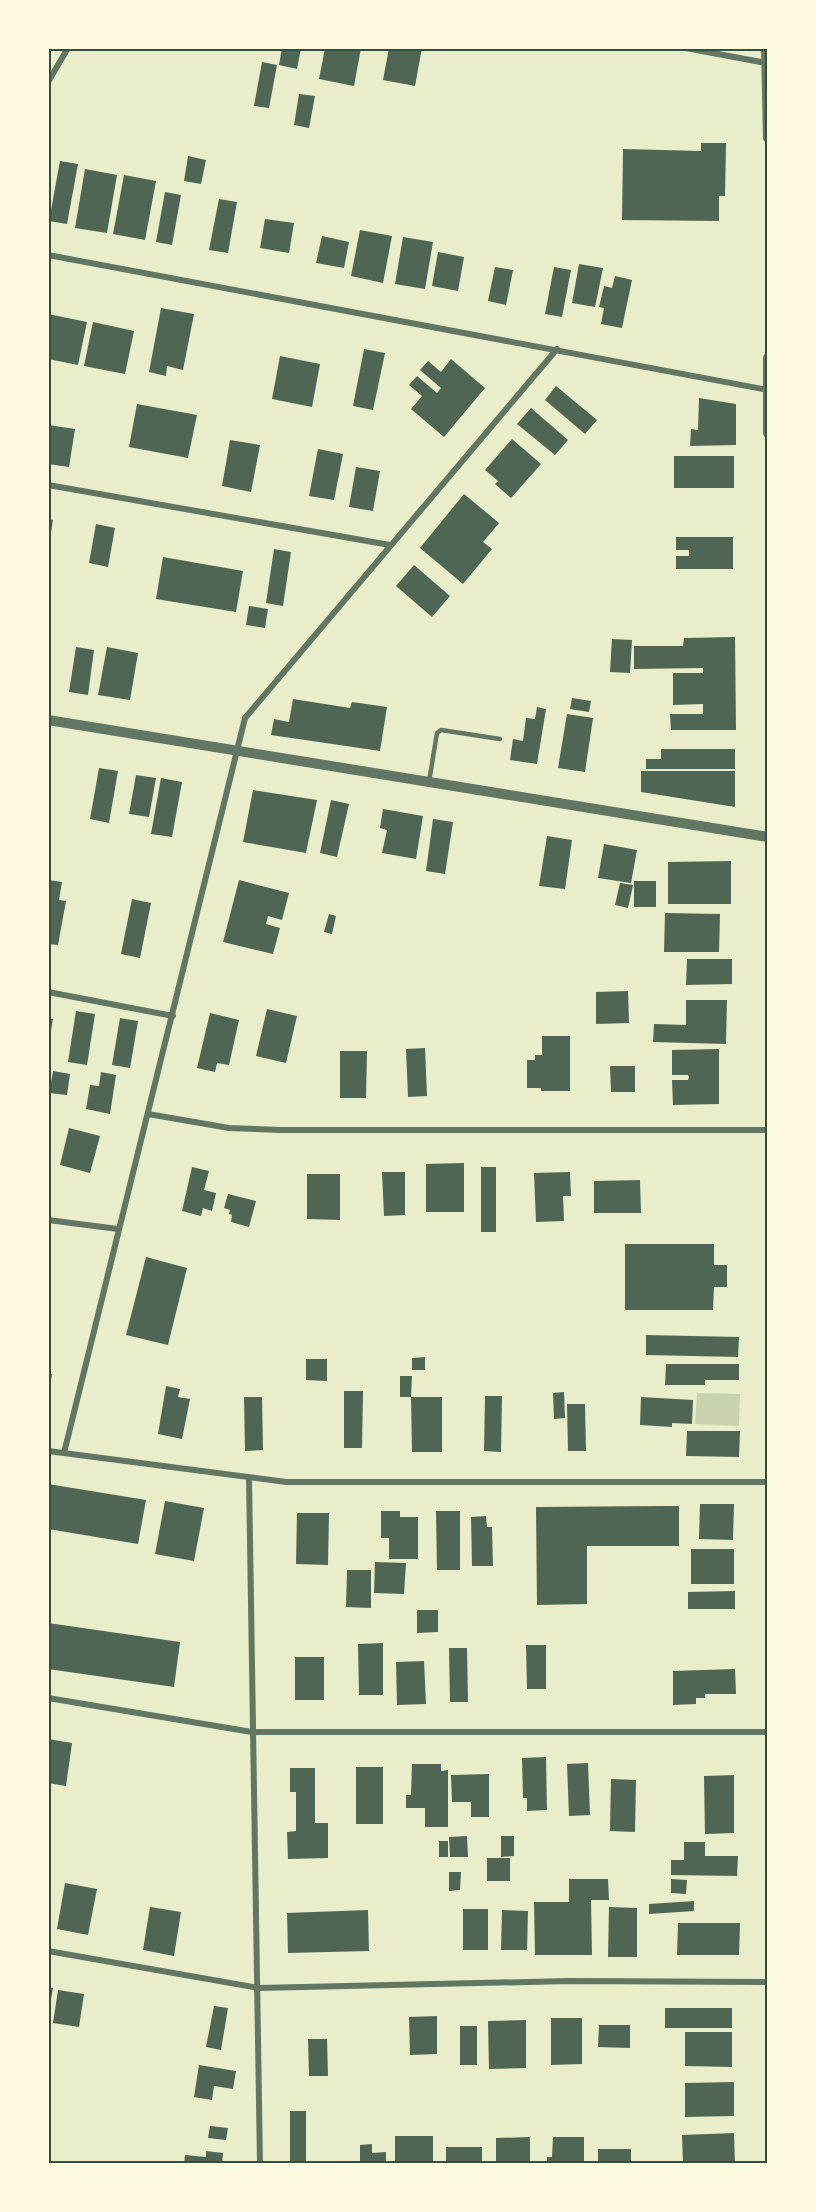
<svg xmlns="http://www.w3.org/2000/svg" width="816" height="2212" font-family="'Playfair Display',serif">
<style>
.green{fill:#cad2ad}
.building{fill:#4f6655}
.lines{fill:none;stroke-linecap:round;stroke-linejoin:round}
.service{stroke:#617663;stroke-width:4.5}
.minor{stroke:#617663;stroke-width:6}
.tertiary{stroke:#617663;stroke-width:10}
.neatline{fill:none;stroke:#344e41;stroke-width:2}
</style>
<rect width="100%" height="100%" fill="#e9edc9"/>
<polygon class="green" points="697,1393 740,1394 739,1426 695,1424"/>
<g class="building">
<polygon points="282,48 301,48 297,69 279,65"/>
<polygon points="325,48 361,48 354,86 319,79"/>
<polygon points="389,48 422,48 415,86 383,80"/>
<polygon points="262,62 277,65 269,108 254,106"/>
<polygon points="299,94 315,96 309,128 294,125"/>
<polygon points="701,143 726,143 725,196 719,196 719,221 622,220 623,149 701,151"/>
<polygon points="188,156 206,160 201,184 184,181"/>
<polygon points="60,161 78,164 67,224 49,221"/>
<polygon points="85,169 117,175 107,233 75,228"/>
<polygon points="124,175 156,181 145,240 113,234"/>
<polygon points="165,192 181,195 172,245 156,242"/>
<polygon points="219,199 237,202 228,253 209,250"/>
<polygon points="265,219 294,223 289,253 260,248"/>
<polygon points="360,230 392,236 383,283 351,276"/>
<polygon points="322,236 349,242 344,268 316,263"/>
<polygon points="403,237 433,242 425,289 395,284"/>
<polygon points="438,252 464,257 458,291 432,286"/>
<polygon points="579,264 603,268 595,307 572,303"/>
<polygon points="495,267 513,270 506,305 488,301"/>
<polygon points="554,267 571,270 562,317 545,314"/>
<polygon points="615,276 632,280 622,328 601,324 604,308 599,307 604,286 612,288"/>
<polygon points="161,308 194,314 183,370 167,366 166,376 149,372"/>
<polygon points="48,314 87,322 78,365 48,359"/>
<polygon points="93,322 134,331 125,374 84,366"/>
<polygon points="364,349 385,353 373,410 353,406"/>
<polygon points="280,356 320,364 312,407 272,399"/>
<polygon points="451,359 485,388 444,437 411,409 422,396 409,385 417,376 437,393 441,388 420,370 428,361 441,372"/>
<polygon points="556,386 597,420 585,434 545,400"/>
<polygon points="699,398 736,404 736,445 690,446 691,429 698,430"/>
<polygon points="137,404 197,415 188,458 129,447"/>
<polygon points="531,408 568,440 555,455 517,424"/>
<polygon points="48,425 75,429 69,467 48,464"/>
<polygon points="512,439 541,464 511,498 495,484 498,481 485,470"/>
<polygon points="230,440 260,445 251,492 222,486"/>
<polygon points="318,449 343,454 334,500 309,496"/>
<rect x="674" y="456" width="60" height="32"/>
<polygon points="356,467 380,471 373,511 349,507"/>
<polygon points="464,494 499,523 483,542 492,549 463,584 420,548"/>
<polygon points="48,519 53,520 49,545 48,545"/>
<polygon points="96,524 115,528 108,567 89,563"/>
<polygon points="676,537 733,537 733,569 676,569 676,556 689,556 689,550 676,550"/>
<polygon points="274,549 291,552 283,606 266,603"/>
<polygon points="163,557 243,571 236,612 156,599"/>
<polygon points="414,565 450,596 432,617 396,586"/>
<polygon points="249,606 268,609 265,628 246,625"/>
<polygon points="735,637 736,730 671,730 670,714 703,714 703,704 673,705 673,673 703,673 703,668 634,669 634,646 683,646 684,638"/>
<polygon points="612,639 632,640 630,673 610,672"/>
<polygon points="76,647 94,650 88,695 69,692"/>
<polygon points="107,647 138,653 130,700 98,695"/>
<polygon points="572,698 591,701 589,712 570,709"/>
<polygon points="293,699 350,708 352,702 387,707 380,751 271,735 274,719 289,722"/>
<polygon points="537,707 546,709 537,764 510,760 513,739 523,741 526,718 535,719"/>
<polygon points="567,714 593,718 585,772 558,768"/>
<polygon points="661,749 735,749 735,769 646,769 646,759 661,759"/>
<polygon points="99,768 118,771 109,823 90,819"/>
<polygon points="641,771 735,771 735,807 641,792"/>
<polygon points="136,775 156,778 149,817 129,814"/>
<polygon points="161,778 182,782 172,837 151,834"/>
<polygon points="253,790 317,800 306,853 243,842"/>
<polygon points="331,800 349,804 337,857 320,853"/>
<polygon points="383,809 423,816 416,859 382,853 387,830 380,828"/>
<polygon points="433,819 453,822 445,874 426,871"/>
<polygon points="547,836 572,840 565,889 539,886"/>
<polygon points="604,844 637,850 631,883 598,878"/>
<polygon points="731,861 731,904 668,904 668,862"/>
<polygon points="48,880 62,882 59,900 66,901 58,945 48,944"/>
<polygon points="239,880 289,893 282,920 268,916 266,924 280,928 273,954 223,942"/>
<rect x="634" y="881" width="22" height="26"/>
<polygon points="620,883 633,885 628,908 615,905"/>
<polygon points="132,899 151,903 140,958 121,954"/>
<polygon points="665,913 720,914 719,952 664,952"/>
<polygon points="329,914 336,916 332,934 324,932"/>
<polygon points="687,959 732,959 732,984 686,985"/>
<polygon points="628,991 629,1023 596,1024 596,992"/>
<polygon points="686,1000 727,1000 726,1044 653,1042 654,1024 686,1025"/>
<polygon points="267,1009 297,1016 286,1063 256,1056"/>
<polygon points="76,1011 95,1014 87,1065 68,1062"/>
<polygon points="210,1013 239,1020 229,1065 217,1063 215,1072 197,1068"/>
<polygon points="48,1018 53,1019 49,1041 48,1041"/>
<polygon points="120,1018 138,1021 130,1068 112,1065"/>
<polygon points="542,1036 570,1036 570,1091 541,1091 541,1088 527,1088 527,1060 535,1060 535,1055 542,1055"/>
<polygon points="425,1048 427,1096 408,1097 406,1049"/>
<polygon points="719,1049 719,1104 673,1105 672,1080 688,1080 689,1077 688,1075 672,1075 672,1050"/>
<polygon points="340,1051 367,1051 366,1098 340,1098"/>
<polygon points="610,1066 635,1066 635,1092 611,1092"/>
<polygon points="53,1071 70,1074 67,1095 49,1093"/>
<polygon points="101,1072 116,1075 110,1114 86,1109 90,1085 99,1086"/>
<polygon points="69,1128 100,1136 90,1173 60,1165"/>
<polygon points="464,1163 464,1212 426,1212 426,1164"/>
<polygon points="192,1167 209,1171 204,1190 216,1193 212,1211 203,1208 201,1216 182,1211"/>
<rect x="481" y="1167" width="15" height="65"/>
<polygon points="382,1172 405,1172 405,1215 384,1216"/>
<polygon points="570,1172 571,1196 563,1196 564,1221 536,1222 534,1173"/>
<polygon points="307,1174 340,1174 340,1220 307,1219"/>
<polygon points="640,1180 641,1213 594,1213 594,1181"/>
<polygon points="228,1194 256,1201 249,1227 231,1222 232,1215 229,1214 230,1210 224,1208"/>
<polygon points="625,1244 714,1244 714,1265 727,1265 727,1287 714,1287 713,1310 625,1310"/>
<polygon points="146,1257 187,1268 168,1345 126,1335"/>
<polygon points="646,1335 739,1337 738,1357 646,1355"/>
<polygon points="425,1357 425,1370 412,1370 412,1358"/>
<polygon points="306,1359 327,1359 327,1381 306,1380"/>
<polygon points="666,1364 739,1364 739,1380 705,1380 705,1385 665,1385"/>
<polygon points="48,1373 52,1374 49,1392 48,1392"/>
<polygon points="400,1376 412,1376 411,1397 400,1397"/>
<polygon points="166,1386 180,1389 178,1397 190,1399 182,1439 158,1434"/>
<polygon points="344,1391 363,1391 362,1448 344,1448"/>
<polygon points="564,1392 565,1418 554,1419 553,1393"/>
<polygon points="485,1396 502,1396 501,1452 484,1451"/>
<polygon points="244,1397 262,1397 263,1450 245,1451"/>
<polygon points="411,1397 442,1397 442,1452 412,1452"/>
<polygon points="641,1397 693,1400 692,1424 672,1423 672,1427 640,1425"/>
<polygon points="567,1404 585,1404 586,1451 568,1451"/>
<polygon points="687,1431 740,1431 739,1457 686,1456"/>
<polygon points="48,1484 146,1500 138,1544 48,1529"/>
<polygon points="165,1501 204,1508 194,1561 155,1554"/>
<polygon points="700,1504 734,1504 733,1540 699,1539"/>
<polygon points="663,1506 679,1506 679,1546 587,1546 587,1604 537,1605 536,1507"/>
<polygon points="381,1511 400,1511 400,1517 418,1517 418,1559 389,1559 389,1538 381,1538"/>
<polygon points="436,1511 460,1511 460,1570 437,1570"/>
<polygon points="297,1513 329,1513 328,1565 296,1564"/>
<polygon points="486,1516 487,1527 492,1527 493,1566 472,1566 471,1517"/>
<rect x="691" y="1549" width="43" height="35"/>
<polygon points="375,1562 406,1563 404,1594 374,1593"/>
<polygon points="347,1570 371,1570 371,1608 346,1607"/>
<polygon points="735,1591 735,1609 688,1609 688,1592"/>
<polygon points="417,1610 438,1610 438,1632 417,1633"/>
<polygon points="48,1623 180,1642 174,1687 48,1669"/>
<polygon points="383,1643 383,1695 359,1695 358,1644"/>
<polygon points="526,1645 546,1645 546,1689 527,1689"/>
<polygon points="449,1648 467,1648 468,1702 450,1702"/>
<rect x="295" y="1657" width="29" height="43"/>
<polygon points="424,1661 426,1704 397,1705 396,1662"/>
<polygon points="735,1669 736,1694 705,1694 705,1698 696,1698 696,1704 673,1705 673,1671"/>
<polygon points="48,1739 72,1743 66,1786 48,1783"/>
<polygon points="546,1757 547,1810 527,1811 527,1798 523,1798 522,1758"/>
<polygon points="588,1763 590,1815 569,1816 567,1764"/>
<polygon points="412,1764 441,1764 441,1771 448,1770 448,1827 425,1827 425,1808 406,1808 406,1795 411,1795"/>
<rect x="356" y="1767" width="27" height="57"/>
<polygon points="290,1768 315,1768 315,1823 328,1823 328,1858 288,1859 287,1832 296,1831 296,1792 290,1792"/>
<polygon points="489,1774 489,1817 471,1817 471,1802 452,1802 451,1775"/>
<polygon points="734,1775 734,1833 705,1834 704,1776"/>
<polygon points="611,1779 636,1780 635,1832 610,1831"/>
<polygon points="467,1836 468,1857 450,1857 449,1837"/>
<polygon points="501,1836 514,1836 514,1856 501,1857"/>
<rect x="439" y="1841" width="9" height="16"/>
<polygon points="684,1842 705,1842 705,1856 738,1856 737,1876 671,1875 671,1860 684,1860"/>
<rect x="487" y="1858" width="23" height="23"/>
<polygon points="449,1872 461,1872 460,1890 449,1891"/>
<polygon points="569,1879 608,1879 609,1900 591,1900 592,1955 535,1955 534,1902 569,1902"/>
<polygon points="671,1879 687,1880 686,1894 671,1893"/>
<polygon points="65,1883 97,1889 88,1935 57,1929"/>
<polygon points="694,1901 694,1911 649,1914 649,1904"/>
<polygon points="150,1907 181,1912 174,1956 143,1950"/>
<polygon points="609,1907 637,1908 637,1957 608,1957"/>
<rect x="463" y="1909" width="25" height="41"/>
<polygon points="368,1910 369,1951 288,1953 287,1913"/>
<polygon points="502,1910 528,1911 527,1950 501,1950"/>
<polygon points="678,1923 740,1923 739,1955 677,1955"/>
<polygon points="48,1987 53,1988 49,2010 48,2010"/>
<polygon points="58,1990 84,1994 79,2027 53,2023"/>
<polygon points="214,2006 228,2008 221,2050 206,2047"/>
<rect x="665" y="2008" width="67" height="20"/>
<polygon points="437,2016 437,2054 410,2055 409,2017"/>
<polygon points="551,2018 582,2018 582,2064 551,2065"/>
<polygon points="526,2020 526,2068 489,2069 488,2021"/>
<polygon points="599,2025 630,2025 630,2048 598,2047"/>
<rect x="460" y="2026" width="17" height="39"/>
<polygon points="685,2032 732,2032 732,2067 685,2066"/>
<polygon points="308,2039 327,2039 328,2076 309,2076"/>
<polygon points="199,2065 236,2071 233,2089 214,2086 212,2100 194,2097"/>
<polygon points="734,2082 734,2116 685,2117 685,2083"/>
<rect x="290" y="2111" width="16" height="53"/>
<polygon points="210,2126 228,2128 226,2140 208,2138"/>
<polygon points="734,2133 735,2164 683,2164 682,2135"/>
<rect x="395" y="2136" width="38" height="28"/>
<polygon points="530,2137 530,2164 496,2164 496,2138"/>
<polygon points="553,2137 584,2137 584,2164 547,2164 547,2157 552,2157"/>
<polygon points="372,2144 372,2153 386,2152 386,2164 360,2164 360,2145"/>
<rect x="446" y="2147" width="36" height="17"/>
<rect x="598" y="2149" width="33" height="15"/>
<polygon points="206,2151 223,2153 222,2164 184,2164 185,2155 206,2157"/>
</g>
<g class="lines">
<polyline class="service" points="429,782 437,733 441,730 500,739"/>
<g class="minor">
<polyline points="686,48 766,63"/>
<polyline points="48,82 68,48"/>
<polyline points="48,255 768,390"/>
<polyline points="48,485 390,545"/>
<polyline points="48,992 173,1016"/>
<polyline points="148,1114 229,1128 281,1130 768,1130"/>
<polyline points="48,1220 118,1229"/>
<polyline points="48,1451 286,1482 768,1482"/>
<polyline points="64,1453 245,718 557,349"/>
<polyline points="249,1478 260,2164"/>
<polyline points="48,1698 252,1732 768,1732"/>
<polyline points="48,1951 259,1988 569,1981 768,1982"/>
</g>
<g class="tertiary">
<polyline points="766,48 768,138"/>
<polyline points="768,358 768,433"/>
<polyline points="48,720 768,837"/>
</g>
</g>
<rect width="816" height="2212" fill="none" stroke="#fefae0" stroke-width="99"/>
<rect x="50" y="50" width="716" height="2112" class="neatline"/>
</svg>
